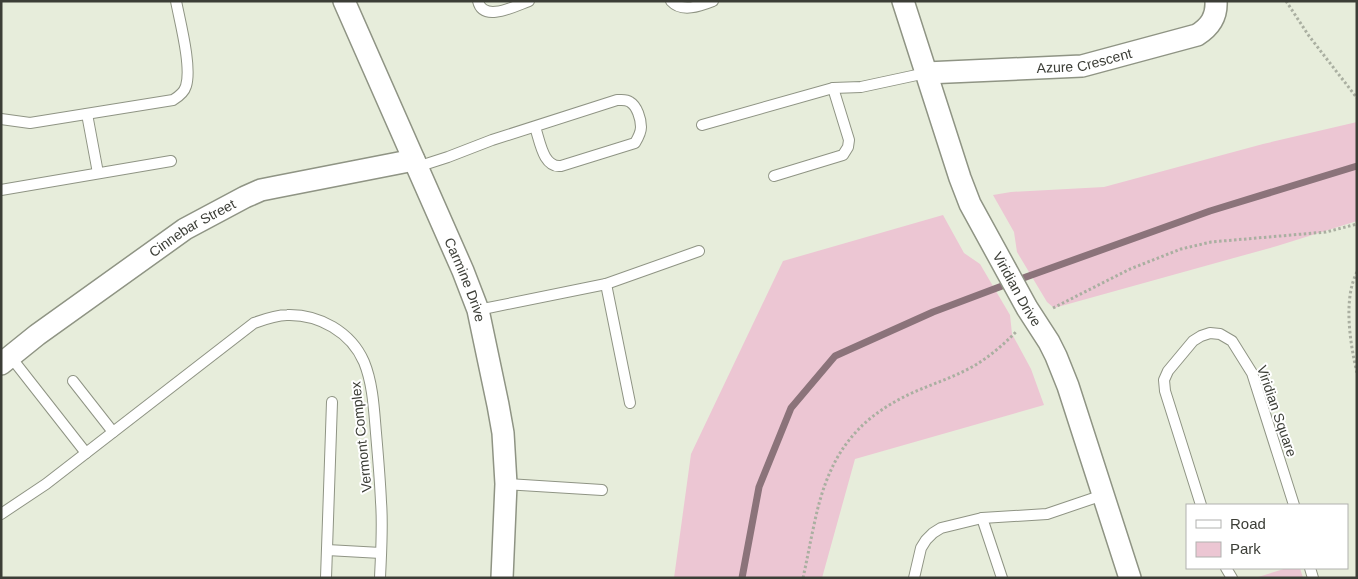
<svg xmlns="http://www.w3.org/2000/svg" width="1358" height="579" font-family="Helvetica,sans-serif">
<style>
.green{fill:#ecc6d3}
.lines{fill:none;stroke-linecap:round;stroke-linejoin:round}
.stream{stroke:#8b737a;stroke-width:7}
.service-casing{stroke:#8f9484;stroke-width:12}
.minor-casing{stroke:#8f9484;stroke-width:24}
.path{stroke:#aaafa1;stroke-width:3;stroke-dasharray:2.5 2.5;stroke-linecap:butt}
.service{stroke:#fff;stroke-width:10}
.minor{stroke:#fff;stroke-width:21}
.labels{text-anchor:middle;stroke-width:4;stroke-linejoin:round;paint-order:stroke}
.street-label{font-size:14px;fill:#3c3e37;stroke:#fff}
</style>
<rect width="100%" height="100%" fill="#e7eddb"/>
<g class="green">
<polygon points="1357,122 1357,221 1277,246 1054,308 1047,302 1017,252 1014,232 993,195 1011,192 1104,187 1263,144"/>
<polygon points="943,215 964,253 980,264 1010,315 1012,334 1031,369 1044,405 855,459 822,578 674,578 691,454 783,261"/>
<polygon points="1287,568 1300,568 1303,578 1255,578"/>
</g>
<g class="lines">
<polyline class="stream" points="742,578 759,487 791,408 835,356 933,312 1026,277 1210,211 1357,166"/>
<g class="service-casing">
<g id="service">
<path d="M478,1c5,22 37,5 51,0"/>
<path d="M671,1c11,12 29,5 42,0"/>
<polyline points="87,114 98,173"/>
<path d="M1,119l29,4 143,-23c5,-3 11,-7 13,-14 6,-19 -6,-64 -10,-85"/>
<polyline points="702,125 833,88 861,87 926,73"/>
<path d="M417,167l31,-10 44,-17 125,-40c5,0 9,-1 13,2 7,4 11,17 11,25 0,6 -3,11 -6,16l-74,23c-18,2 -21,-25 -26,-39"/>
<polyline points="774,176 843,155 848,147 849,140 833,88"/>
<polyline points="1,190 171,161"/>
<polyline points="606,284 630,403"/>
<polyline points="478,310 606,284 699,251"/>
<polyline points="10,356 86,453"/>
<polyline points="73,381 113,432"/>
<polyline points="506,484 602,490"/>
<polyline points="1201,505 1165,391 1164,380 1168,371 1193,341 1201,336 1210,333 1220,334 1232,341 1252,373 1294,505"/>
<path d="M1,514l45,-30 208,-161c11,-4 22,-8 33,-8 32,-1 64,17 77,47 9,22 10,48 12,71 2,23 4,46 5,69 2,25 0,51 -1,76"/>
<polyline points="982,518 1002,578"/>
<polyline points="327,550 381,553"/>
<polyline points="1226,568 1232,578"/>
<polyline points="1310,568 1313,578"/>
<polyline points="326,578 332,402"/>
<polyline points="914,578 921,548 926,540 933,533 941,528 982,518 1047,514 1103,495"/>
</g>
</g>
<g class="minor-casing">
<g id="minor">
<path id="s1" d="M344,1l119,270 15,39 20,95 5,28 3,51 -4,94"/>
<path id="s2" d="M903,1l57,177 10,26 57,104 22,34 7,14 12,30 62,192"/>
<path id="s3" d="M926,73l156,-7 115,-31c13,-8 20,-18 19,-34"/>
<path id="s4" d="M1,364l36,-29 148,-106 60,-32 16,-7 15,-3 138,-27"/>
</g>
</g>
<g class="path">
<polyline points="1286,1 1309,36 1357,98"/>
<path d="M1357,272c-14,27 -7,71 0,101"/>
<polyline points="1053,308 1130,269 1181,249 1211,242 1326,232 1357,224"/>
<path d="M803,578c4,-18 7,-35 11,-53 13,-64 37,-104 98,-132 20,-9 40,-15 60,-26 16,-9 31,-22 44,-35"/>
</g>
<use href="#service" class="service"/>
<use href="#minor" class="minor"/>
</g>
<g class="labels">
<g class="street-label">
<text dy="5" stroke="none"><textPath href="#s3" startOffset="159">Azure Crescent</textPath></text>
<text dy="5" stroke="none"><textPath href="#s4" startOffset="235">Cinnebar Street</textPath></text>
<text dy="5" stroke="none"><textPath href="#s1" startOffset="304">Carmine Drive</textPath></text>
<text dy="5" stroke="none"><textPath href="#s2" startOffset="311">Viridian Drive</textPath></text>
<text transform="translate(1277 411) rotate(71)" y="5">Viridian Square</text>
<text transform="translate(361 437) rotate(-96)" y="5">Vermont Complex</text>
</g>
</g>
<rect width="1358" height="579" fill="none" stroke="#3c3e37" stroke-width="5"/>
<rect x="1186" y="504" width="162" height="65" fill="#ffffff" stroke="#b1b2af"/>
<rect x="1196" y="520" width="25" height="8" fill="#ffffff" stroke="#b1b2af"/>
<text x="1230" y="529" font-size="15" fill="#3c3e37">Road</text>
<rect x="1196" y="542" width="25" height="15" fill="#ecc6d3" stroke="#b1b2af"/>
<text x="1230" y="554" font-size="15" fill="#3c3e37">Park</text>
</svg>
